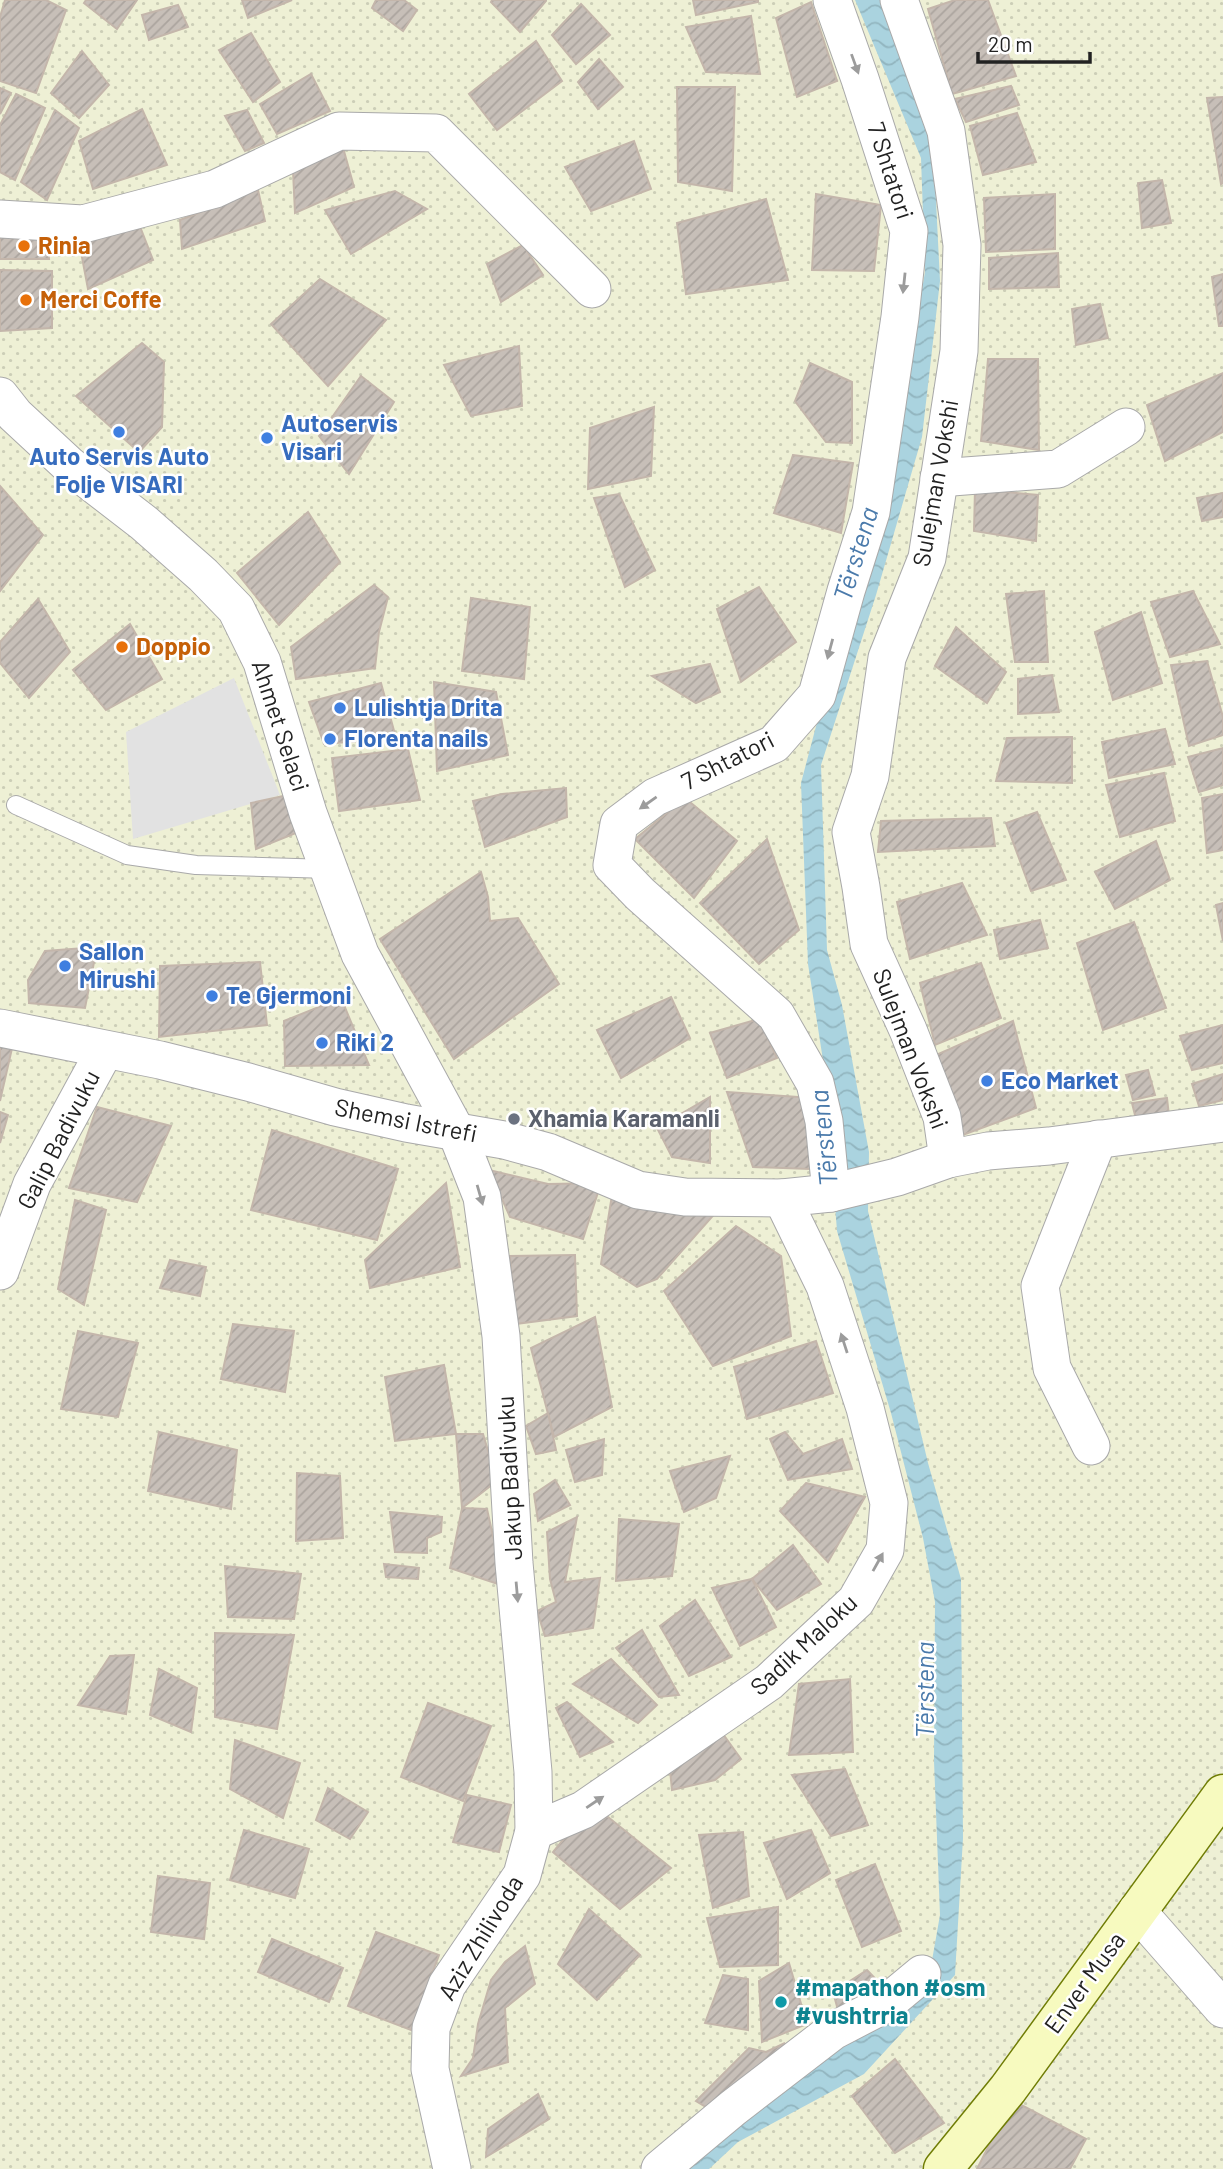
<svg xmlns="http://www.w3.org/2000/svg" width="1223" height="2169" font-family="Barlow,sans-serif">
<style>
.farmland{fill:url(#farmland-dots)}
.parking{fill:#e2e2e2}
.water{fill:url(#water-waves)}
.building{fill:url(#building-hatch);stroke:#c4b6ab;stroke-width:2}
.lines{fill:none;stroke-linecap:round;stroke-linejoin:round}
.lane-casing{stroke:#a9a9a9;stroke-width:20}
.street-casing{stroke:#a9a9a9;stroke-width:39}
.secondary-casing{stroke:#707d05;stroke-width:41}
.lane{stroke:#fff;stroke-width:18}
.street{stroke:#fff;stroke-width:37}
.secondary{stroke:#f7fabf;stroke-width:38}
.oneway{fill:#9c9c9c}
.food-dot{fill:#e8710a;stroke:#fff;stroke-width:2.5}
.shop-dot{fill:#3f7fe0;stroke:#fff;stroke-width:2.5}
.worship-dot{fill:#6b7280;stroke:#fff;stroke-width:2.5}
.culture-dot{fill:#0f9aa8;stroke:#fff;stroke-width:2.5}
.labels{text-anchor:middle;stroke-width:5;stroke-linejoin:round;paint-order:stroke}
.street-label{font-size:24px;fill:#222;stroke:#fff}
.food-label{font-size:24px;font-weight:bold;fill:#c56008;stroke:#fff;text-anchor:start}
.shop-label{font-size:24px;font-weight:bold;fill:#366cbe;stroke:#fff;text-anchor:start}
.worship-label{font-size:24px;font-weight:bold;fill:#5b616d;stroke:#fff;text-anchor:start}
.culture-label{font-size:24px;font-weight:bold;fill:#0d838f;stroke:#fff;text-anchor:start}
.water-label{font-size:26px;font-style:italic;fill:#4a7aab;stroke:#fff}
</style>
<defs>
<pattern id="farmland-dots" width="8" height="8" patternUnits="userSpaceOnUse" patternTransform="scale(1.75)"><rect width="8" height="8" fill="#eef0d5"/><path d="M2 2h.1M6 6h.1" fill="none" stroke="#ccceb7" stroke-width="1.8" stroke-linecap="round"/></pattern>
<pattern id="water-waves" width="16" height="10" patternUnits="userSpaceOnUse" patternTransform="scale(1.75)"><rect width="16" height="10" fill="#aad3df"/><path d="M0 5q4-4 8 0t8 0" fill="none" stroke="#92b5bf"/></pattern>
<pattern id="building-hatch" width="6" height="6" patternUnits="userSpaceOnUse" patternTransform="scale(1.75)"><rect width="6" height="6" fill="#c7bfb8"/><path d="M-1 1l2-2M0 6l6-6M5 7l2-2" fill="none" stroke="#aba49e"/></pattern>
</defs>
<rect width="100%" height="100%" fill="#f2efe9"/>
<rect class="farmland" x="0" y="0" width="1223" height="2169"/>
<polygon class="parking" points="234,678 280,795 133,839 126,732"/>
<polygon class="water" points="855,0 880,0 933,141 940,281 922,437 876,595 821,765 827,950 842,1005 869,1152 868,1211 928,1463 961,1579 963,1838 955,1975 864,2074 738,2142 709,2169 673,2169 928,1983 940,1915 934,1761 935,1602 923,1538 891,1413 837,1231 825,1073 808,964 801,783 823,700 880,533 925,272 921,158"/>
<g class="building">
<polygon points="5,0 46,0 66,10 36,93 0,81 0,17"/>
<polygon points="86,0 137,0 117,29 84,3"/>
<polygon points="242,0 292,0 248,18"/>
<polygon points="376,0 404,0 417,10 403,31 372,8"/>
<polygon points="492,0 546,0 546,1 520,32 491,2"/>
<polygon points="693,0 758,0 758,2 696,15"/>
<polygon points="955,0 988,0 1016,76 952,94 928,9"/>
<polygon points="811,2 837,81 797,97 776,18"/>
<polygon points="581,4 610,35 576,64 552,35"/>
<polygon points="178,5 188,27 149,40 142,15"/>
<polygon points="751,16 760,74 706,72 686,27"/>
<polygon points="251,33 280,82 253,102 219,50"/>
<polygon points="536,41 562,81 497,130 469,94"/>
<polygon points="82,51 109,85 79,118 51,93"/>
<polygon points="599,59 623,87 598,109 578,82"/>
<polygon points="311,74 330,111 277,134 260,104"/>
<polygon points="1011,86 1019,105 966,122 955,99"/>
<polygon points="677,87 735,87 732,191 678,182"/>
<polygon points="0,88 11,93 0,114"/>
<polygon points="16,94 45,108 15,180 0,172 0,125"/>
<polygon points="1223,97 1223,183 1221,184 1207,98"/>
<polygon points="142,109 167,165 93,189 79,141"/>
<polygon points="55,110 79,128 47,200 21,182"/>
<polygon points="247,110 264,143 245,151 225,116"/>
<polygon points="1017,113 1036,162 983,175 970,126"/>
<polygon points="634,141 651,189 591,211 565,167"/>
<polygon points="342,144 354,187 295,213 293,171"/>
<polygon points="1162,180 1171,223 1142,228 1138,183"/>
<polygon points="258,190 265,221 182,249 180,220"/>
<polygon points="395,191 427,209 351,254 325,210"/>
<polygon points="816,194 881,205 874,271 812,270"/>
<polygon points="1055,194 1055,249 986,252 984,198"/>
<polygon points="766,199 788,280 686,294 677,223"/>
<polygon points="134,211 153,260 88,289 77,231"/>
<polygon points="46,231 49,259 0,259 0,233"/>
<polygon points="523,245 543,275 501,302 487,264"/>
<polygon points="1058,253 1059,287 989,289 989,258"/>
<polygon points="0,270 52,271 52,328 0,331"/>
<polygon points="1223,274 1223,326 1219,326 1212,277"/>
<polygon points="320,279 386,320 328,386 271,324"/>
<polygon points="1100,304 1108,338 1076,345 1072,309"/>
<polygon points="142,343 164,362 162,427 139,452 76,396"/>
<polygon points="519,346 522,406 471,416 444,365"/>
<polygon points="988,359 1038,359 1039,450 981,441"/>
<polygon points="810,363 852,382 852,443 826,442 795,401"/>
<polygon points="1223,373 1223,432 1165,461 1147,405"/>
<polygon points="361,376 394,402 349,474 319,436"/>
<polygon points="654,407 651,476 588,489 590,428"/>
<polygon points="793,455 853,463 841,533 774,513"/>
<polygon points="0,486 43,535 0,591"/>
<polygon points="975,489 1038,495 1036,541 974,531"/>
<polygon points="1223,493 1223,517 1202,521 1197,498"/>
<polygon points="619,494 655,570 625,587 594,498"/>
<polygon points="308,512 340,562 279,625 237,573"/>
<polygon points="374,585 388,597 379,632 375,668 296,679 291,647"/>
<polygon points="759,587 796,642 741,682 717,609"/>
<polygon points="1044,591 1048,662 1015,662 1006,594"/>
<polygon points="1193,591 1220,644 1170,657 1151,602"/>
<polygon points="471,598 530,607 524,679 462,671"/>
<polygon points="38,599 70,652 29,698 0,663 0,642"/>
<polygon points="1141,612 1162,683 1113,700 1095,632"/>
<polygon points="130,624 162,679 106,710 73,670"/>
<polygon points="956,627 1006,672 987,703 935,666"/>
<polygon points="1207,661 1223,717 1223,735 1189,746 1171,665"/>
<polygon points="710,664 720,692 696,703 652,676"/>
<polygon points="1052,675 1059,712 1018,714 1018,679"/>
<polygon points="434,682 496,692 508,755 437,771"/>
<polygon points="381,683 396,738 324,744 309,702"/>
<polygon points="1165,729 1175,764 1109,778 1102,742"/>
<polygon points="1072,737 1072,783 996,781 1007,738"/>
<polygon points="1223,748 1223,785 1199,792 1188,757"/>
<polygon points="408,749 420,800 339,811 332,758"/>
<polygon points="1164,773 1175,821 1120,837 1106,785"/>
<polygon points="566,788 567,817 485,847 473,801 502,794"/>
<polygon points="293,794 306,829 256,849 251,803"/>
<polygon points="1223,794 1223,850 1207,853 1202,798"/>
<polygon points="685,798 737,841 694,898 635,839"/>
<polygon points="1037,812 1066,880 1031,891 1006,823"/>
<polygon points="991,818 995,846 878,852 881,821"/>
<polygon points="767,839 799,930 759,964 700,903"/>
<polygon points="1156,841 1170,880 1115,909 1095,872"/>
<polygon points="481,872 488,897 490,921 518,918 559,984 454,1059 380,939"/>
<polygon points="962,883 987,935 910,959 897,902"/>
<polygon points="1223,903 1223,941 1216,905"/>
<polygon points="1040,920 1048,948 1000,959 994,930"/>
<polygon points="1134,922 1166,1008 1103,1030 1077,943"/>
<polygon points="97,947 85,1008 29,1003 28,980 45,951"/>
<polygon points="260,962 267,1025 159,1037 160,966"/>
<polygon points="981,963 1001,1018 935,1045 920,983"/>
<polygon points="671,997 690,1038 621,1078 597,1030"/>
<polygon points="341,998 369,1065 285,1066 284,1021"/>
<polygon points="759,1019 777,1058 727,1078 710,1033"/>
<polygon points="1013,1021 1036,1108 960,1136 936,1055"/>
<polygon points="1223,1025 1223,1063 1192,1070 1180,1036"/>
<polygon points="0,1041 13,1044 0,1101"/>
<polygon points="1148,1070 1155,1095 1133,1100 1126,1075"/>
<polygon points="1223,1074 1223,1100 1199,1106 1192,1084"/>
<polygon points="727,1092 812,1098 810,1169 753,1167"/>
<polygon points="710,1097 710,1163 672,1157 657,1128"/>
<polygon points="1167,1098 1169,1116 1137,1123 1132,1103"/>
<polygon points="97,1107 171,1126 137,1202 69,1188"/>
<polygon points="0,1112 8,1115 0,1143"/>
<polygon points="272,1130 398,1169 377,1240 251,1210"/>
<polygon points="489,1170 548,1184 601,1183 583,1239 510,1217"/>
<polygon points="446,1183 460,1267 370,1288 365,1260"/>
<polygon points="612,1195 718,1210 657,1279 637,1287 601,1264"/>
<polygon points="75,1200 106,1210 84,1305 58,1289"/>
<polygon points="736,1226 781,1256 791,1336 713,1366 664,1291"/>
<polygon points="575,1255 577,1316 515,1324 510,1256"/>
<polygon points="170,1260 206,1267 200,1296 160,1288"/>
<polygon points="595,1317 612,1407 554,1437 531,1348"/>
<polygon points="233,1324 294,1331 285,1392 221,1379"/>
<polygon points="78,1331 138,1343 118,1417 61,1409"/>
<polygon points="816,1341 833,1393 747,1419 734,1367"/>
<polygon points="444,1365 456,1434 395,1441 385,1377"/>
<polygon points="548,1413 556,1450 536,1454 526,1426"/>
<polygon points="159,1432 237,1450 231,1509 148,1491"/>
<polygon points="785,1432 803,1454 842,1439 852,1469 788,1480 770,1439"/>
<polygon points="456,1434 483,1434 497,1481 462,1508"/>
<polygon points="604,1439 602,1475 575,1482 566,1450"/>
<polygon points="730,1456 716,1498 684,1512 670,1471"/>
<polygon points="297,1473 340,1476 343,1538 296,1541"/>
<polygon points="555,1480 570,1505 538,1521 534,1494"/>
<polygon points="806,1483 865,1497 828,1562 780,1511"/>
<polygon points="462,1508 487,1509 504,1586 450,1568"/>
<polygon points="390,1512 442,1517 441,1532 427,1538 427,1553 395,1552"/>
<polygon points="577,1517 565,1582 600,1578 593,1628 545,1636 537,1611 556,1602 550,1579 547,1532"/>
<polygon points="619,1519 679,1524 672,1576 616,1581"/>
<polygon points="793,1545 821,1584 777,1610 752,1579"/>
<polygon points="384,1564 419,1568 418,1579 386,1577"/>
<polygon points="225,1566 301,1574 294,1619 228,1617"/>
<polygon points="752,1579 776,1627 740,1646 712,1588"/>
<polygon points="695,1600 731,1657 689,1676 660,1626"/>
<polygon points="642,1630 679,1695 659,1697 616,1648"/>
<polygon points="215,1633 294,1635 277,1729 215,1717"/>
<polygon points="134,1655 126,1714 78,1705 110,1656"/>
<polygon points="611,1659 657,1705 638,1723 573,1684"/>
<polygon points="159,1669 197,1688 191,1732 150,1715"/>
<polygon points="850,1679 853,1752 789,1755 799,1684"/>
<polygon points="567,1702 613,1742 580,1757 556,1708"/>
<polygon points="428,1703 491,1726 463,1801 401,1777"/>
<polygon points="723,1734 741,1759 715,1780 672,1790 670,1770"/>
<polygon points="235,1740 300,1763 283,1818 230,1789"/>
<polygon points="845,1769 868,1825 831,1836 792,1775"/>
<polygon points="328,1788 368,1812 350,1839 316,1820"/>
<polygon points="467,1795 511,1805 499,1852 453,1842"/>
<polygon points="592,1804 671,1868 620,1909 553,1852"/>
<polygon points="244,1830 309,1849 295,1898 230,1880"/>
<polygon points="811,1830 830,1873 787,1899 764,1843"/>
<polygon points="743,1832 749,1896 713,1908 699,1835"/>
<polygon points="875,1864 901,1931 862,1947 836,1880"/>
<polygon points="158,1876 210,1883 204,1939 151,1932"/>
<polygon points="778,1907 778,1965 720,1967 707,1918"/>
<polygon points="589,1909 640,1955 597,2000 558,1964"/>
<polygon points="376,1932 439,1955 411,2030 348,2006"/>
<polygon points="272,1939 343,1968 329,2002 258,1972"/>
<polygon points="525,1946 535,1984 505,2008 508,2062 461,2076 473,2058 478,2024 491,1980 505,1962"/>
<polygon points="789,1963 807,2024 762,2042 759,1981"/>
<polygon points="867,1970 888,1992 841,2021 833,1992"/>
<polygon points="723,1975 748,1979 748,2030 705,2023"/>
<polygon points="785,2043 757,2076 711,2110 696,2101 749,2048 766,2052"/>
<polygon points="895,2059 944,2123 895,2153 852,2096"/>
<polygon points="538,2094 549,2119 486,2157 488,2129"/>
<polygon points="1012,2100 1086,2139 1070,2169 977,2169"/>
</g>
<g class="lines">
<g class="lane-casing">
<polyline id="lane" points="16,805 127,855 196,865 330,869"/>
</g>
<g class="street-casing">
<g id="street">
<polyline points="899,0 946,131 962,245 959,351 927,558 887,658 870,776 851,832 861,887 869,944 908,1030 942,1117 948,1159"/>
<polyline points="0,219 83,224 215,189 339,131 436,133 592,289"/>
<polyline points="0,396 15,415 70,466 144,523 203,575 236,609 262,662 308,813 360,954 456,1131 482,1197 501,1336 514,1563 533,1772 534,1831 522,1875 447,1985 431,2028 430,2069 452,2169"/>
<polyline points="939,478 1058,469 1126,427"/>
<polyline points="0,1028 160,1060 248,1082 335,1107 406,1123 504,1140 548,1152 638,1190 685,1197 782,1198 831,1193 897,1177 948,1159 988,1151 1049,1146 1223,1123"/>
<polyline points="831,1193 824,1121 815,1083 776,1015 640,894 612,865 619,824 655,797 774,744 817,695 846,591 871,512 900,317 909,231 860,79 832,0"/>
<polyline points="0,1271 32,1184 105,1050"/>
<polyline points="1091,1446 1052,1368 1040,1286 1098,1139"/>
<polyline points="534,1831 583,1810 769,1682 856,1601 885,1550 889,1503 865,1408 825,1286 782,1198"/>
<polyline points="1137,1911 1223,2009"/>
<polyline points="660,2169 733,2108 833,2031 887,2003 922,1974"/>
</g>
</g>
<g class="secondary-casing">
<polyline id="secondary" points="943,2169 1008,2089 1223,1794"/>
</g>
<use href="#lane" class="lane"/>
<use href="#street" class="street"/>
<use href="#secondary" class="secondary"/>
</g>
<defs><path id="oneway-solid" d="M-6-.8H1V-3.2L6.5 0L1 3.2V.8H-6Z" transform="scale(1.75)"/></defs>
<g class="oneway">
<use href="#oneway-solid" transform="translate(855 64) rotate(70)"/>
<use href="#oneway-solid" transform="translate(904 283) rotate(96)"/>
<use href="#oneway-solid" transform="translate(830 649) rotate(105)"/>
<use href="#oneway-solid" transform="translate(648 803) rotate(145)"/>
<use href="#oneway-solid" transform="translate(480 1195) rotate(74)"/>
<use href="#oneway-solid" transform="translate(844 1343) rotate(-108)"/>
<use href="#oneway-solid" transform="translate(878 1562) rotate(-61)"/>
<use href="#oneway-solid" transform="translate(517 1592) rotate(85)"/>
<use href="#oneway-solid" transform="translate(595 1802) rotate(-34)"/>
</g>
<g class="food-dot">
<circle cx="24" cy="246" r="7"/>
<circle cx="26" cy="300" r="7"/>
<circle cx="122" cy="647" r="7"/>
</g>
<g class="shop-dot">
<circle cx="119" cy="432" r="7"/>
<circle cx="267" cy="438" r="7"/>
<circle cx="340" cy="708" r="7"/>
<circle cx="330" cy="739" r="7"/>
<circle cx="65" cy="966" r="7"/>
<circle cx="212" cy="996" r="7"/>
<circle cx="322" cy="1043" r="7"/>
<circle cx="987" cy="1081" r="7"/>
</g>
<circle class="worship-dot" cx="514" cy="1119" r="7"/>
<circle class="culture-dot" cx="781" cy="2002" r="7"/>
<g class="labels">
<g class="street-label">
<text transform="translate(890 171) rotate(72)" y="8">7 Shtatori</text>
<text transform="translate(936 483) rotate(-80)" y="8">Sulejman Vokshi</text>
<text transform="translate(280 726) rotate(72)" y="8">Ahmet Selaci</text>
<text transform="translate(728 761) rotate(-27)" y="8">7 Shtatori</text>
<text transform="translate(910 1049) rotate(69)" y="8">Sulejman Vokshi</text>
<text transform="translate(406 1121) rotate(11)" y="8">Shemsi Istrefi</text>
<text transform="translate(59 1140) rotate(-63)" y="8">Galip Badivuku</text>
<text transform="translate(510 1478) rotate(-93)" y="8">Jakup Badivuku</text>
<text transform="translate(804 1645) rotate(-43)" y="8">Sadik Maloku</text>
<text transform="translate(481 1938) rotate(-59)" y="8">Aziz Zhilivoda</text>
<text transform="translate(1085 1983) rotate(-54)" y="8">Enver Musa</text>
</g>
<g class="food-label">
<text x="38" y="254">Rinia</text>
<text x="40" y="308">Merci Coffe</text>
<text x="136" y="655">Doppio</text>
</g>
<g class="shop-label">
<text x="281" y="432">Autoservis<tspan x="281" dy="28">Visari</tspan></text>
<text x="119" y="465" text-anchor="middle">Auto Servis Auto<tspan x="119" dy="28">Folje VISARI</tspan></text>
<text x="354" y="716">Lulishtja Drita</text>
<text x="344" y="747">Florenta nails</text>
<text x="79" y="960">Sallon<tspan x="79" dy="28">Mirushi</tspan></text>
<text x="226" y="1004">Te Gjermoni</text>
<text x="336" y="1051">Riki 2</text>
<text x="1001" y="1089">Eco Market</text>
</g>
<g class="worship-label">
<text x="528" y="1127">Xhamia Karamanli</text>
</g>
<g class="culture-label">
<text x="795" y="1996">#mapathon #osm<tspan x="795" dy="28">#vushtrria</tspan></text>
</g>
<g class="water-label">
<text transform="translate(856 554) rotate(-73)" y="9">Tërstena</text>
<text transform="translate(824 1138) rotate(-96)" y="9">Tërstena</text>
<text transform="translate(925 1690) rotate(-90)" y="9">Tërstena</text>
</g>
</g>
<path d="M978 52v10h112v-10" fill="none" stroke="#222222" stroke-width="3.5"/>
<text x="988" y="52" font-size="21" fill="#222222" stroke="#ffffff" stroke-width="5" paint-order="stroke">20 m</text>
</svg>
